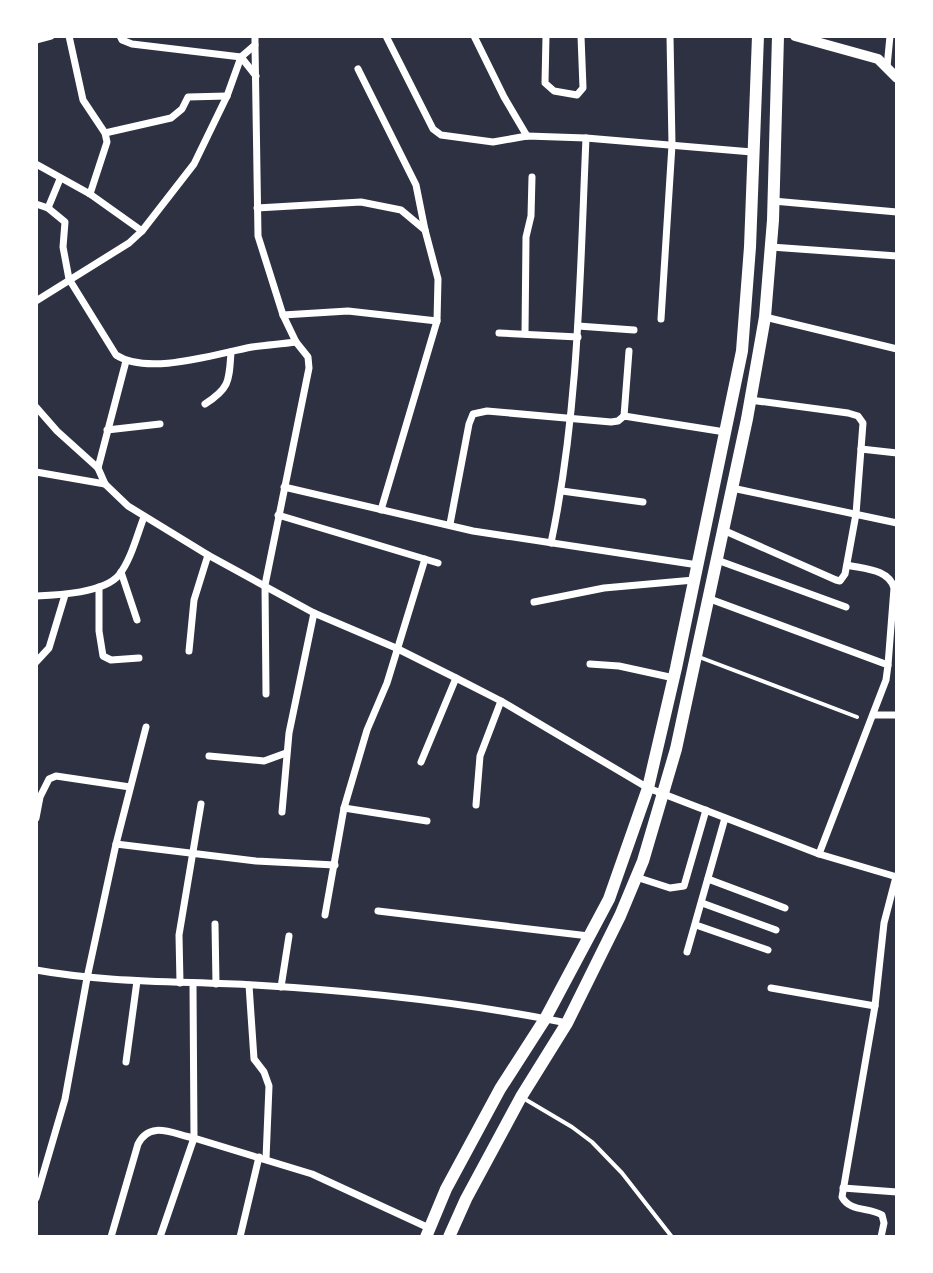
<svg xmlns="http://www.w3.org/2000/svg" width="933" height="1273" font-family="Rubik,sans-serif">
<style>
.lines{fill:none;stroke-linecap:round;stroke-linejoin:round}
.service{stroke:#fff;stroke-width:4}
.minor{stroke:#fff;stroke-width:7}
.secondary{stroke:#fff;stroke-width:10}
.trunk{stroke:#fff;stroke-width:12}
</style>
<rect width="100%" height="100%" fill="#2d3142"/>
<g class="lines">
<g class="service">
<polyline points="699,657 857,717"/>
<polyline points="523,1098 572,1127 592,1142 622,1173 672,1237"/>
</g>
<g class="minor">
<polyline points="69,36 83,100 105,133 107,142 90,194"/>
<polyline points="120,36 122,40 132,44 241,57 256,76"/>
<polyline points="386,36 433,129 441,135 493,142 527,136 586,138 752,152"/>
<polyline points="474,36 504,97 527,136"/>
<polyline points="546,36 545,83 554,91 577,95 583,88 581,36"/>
<polyline points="36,40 51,36"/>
<polyline points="255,45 258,236 283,315 296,342 308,357 309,368 265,585 266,694"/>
<polyline points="887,67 890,36"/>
<polyline points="358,69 416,185 425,230"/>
<polyline points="105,133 171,118 182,109 188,97 227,96"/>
<polyline points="36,164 90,194 142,231"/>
<polyline points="773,201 897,212"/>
<path d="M36,204l12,4 17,14 -2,25 6,32 47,76c32,21 99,-1 136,-8 15,-2 29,-3 44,-5"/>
<polyline points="48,208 60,179"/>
<polyline points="257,208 361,202 401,210 425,230 438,279 437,321 381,510"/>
<polyline points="771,247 897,256"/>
<polyline points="36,301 129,243 142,231 194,164 227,96 241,57 255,45 255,36"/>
<polyline points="283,315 348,311 437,321"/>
<polyline points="765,317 897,349"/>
<polyline points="661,319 672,145 670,36"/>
<polyline points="578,326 634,330"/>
<polyline points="499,333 578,337"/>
<polyline points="525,334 526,237 531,216 532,177"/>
<path d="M205,404c25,-16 24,-23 26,-52"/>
<polyline points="36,407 57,431 98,468 105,484 128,506 208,555 314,613 396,648 456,678 501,701 648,788 819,854 897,877"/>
<polyline points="624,416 629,351"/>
<polyline points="107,430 160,424"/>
<polyline points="861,449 897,453"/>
<polyline points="98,468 126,361"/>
<polyline points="36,472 105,484"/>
<polyline points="284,487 473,531 698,565"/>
<polyline points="732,488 897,523"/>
<polyline points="562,491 643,502"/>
<polyline points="278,515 438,563"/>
<polyline points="450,524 469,424 473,414 487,411 611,422 618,421 624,416 725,432"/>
<polyline points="723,530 836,580 840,581 845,574 856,514 863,423 858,416 848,413 750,400"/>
<path d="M551,543c28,-133 29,-270 35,-405"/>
<polyline points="717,560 846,607"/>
<path d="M847,565c17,4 42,4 47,23l-6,77"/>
<polyline points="121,572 137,620"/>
<polyline points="99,587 99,631 103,656 111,660 139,658"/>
<path d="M36,596c22,-1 68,-3 83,-21 12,-15 18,-40 25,-58"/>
<polyline points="710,599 888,665 886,680 819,854"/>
<polyline points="534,602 604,588 694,580"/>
<polyline points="189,651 194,600 208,555"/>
<polyline points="36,662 49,648 65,595"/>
<polyline points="590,664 619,666 674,678"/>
<polyline points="873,715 897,715"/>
<polyline points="209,756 264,761 286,753"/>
<polyline points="421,762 456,678"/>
<polyline points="476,805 480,756 501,701"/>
<polyline points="344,808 427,821"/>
<polyline points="282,812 289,733 314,613"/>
<polyline points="36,818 40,797 49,779 56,776 130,787"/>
<polyline points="116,844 146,727"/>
<polyline points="636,877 670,888 684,886 706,810"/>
<polyline points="708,879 785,908"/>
<polyline points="702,903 776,930"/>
<polyline points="378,911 589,936"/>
<polyline points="325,915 344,808 367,730 387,683 425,559"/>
<polyline points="215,924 216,984"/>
<polyline points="696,925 768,950"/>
<polyline points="687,952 725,818"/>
<path d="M36,970c72,13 145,11 218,15 104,6 210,17 313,38"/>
<polyline points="180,983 179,935 201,804"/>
<polyline points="193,983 194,1138 312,1174 429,1228"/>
<polyline points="249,985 254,1059 264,1072 269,1086 266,1159"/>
<polyline points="281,987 289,936"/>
<polyline points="771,988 875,1006"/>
<polyline points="126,1062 137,981"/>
<polyline points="843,1188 897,1192"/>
<polyline points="36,1198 65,1099 87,978 116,844 256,861 335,865"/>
<path d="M111,1237l27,-93c12,-24 35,-10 56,-6l-34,99"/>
<polyline points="240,1237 259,1157"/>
<path d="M881,1237l3,-14 -2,-8c-13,-8 -32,-3 -40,-18l33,-191 9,-83 12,-46"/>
</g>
<polyline class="secondary" points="795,36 878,59 897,78"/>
<g class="trunk">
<polyline points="426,1237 446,1189 500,1089 545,1019 609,899 648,788 676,668 742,351 750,247 758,36"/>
<polyline points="449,1237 466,1199 521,1097 567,1023 620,916 643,861 676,749 747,419 765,317 773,220 778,36"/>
</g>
</g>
<rect width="933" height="1273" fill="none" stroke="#ffffff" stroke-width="76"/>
</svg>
